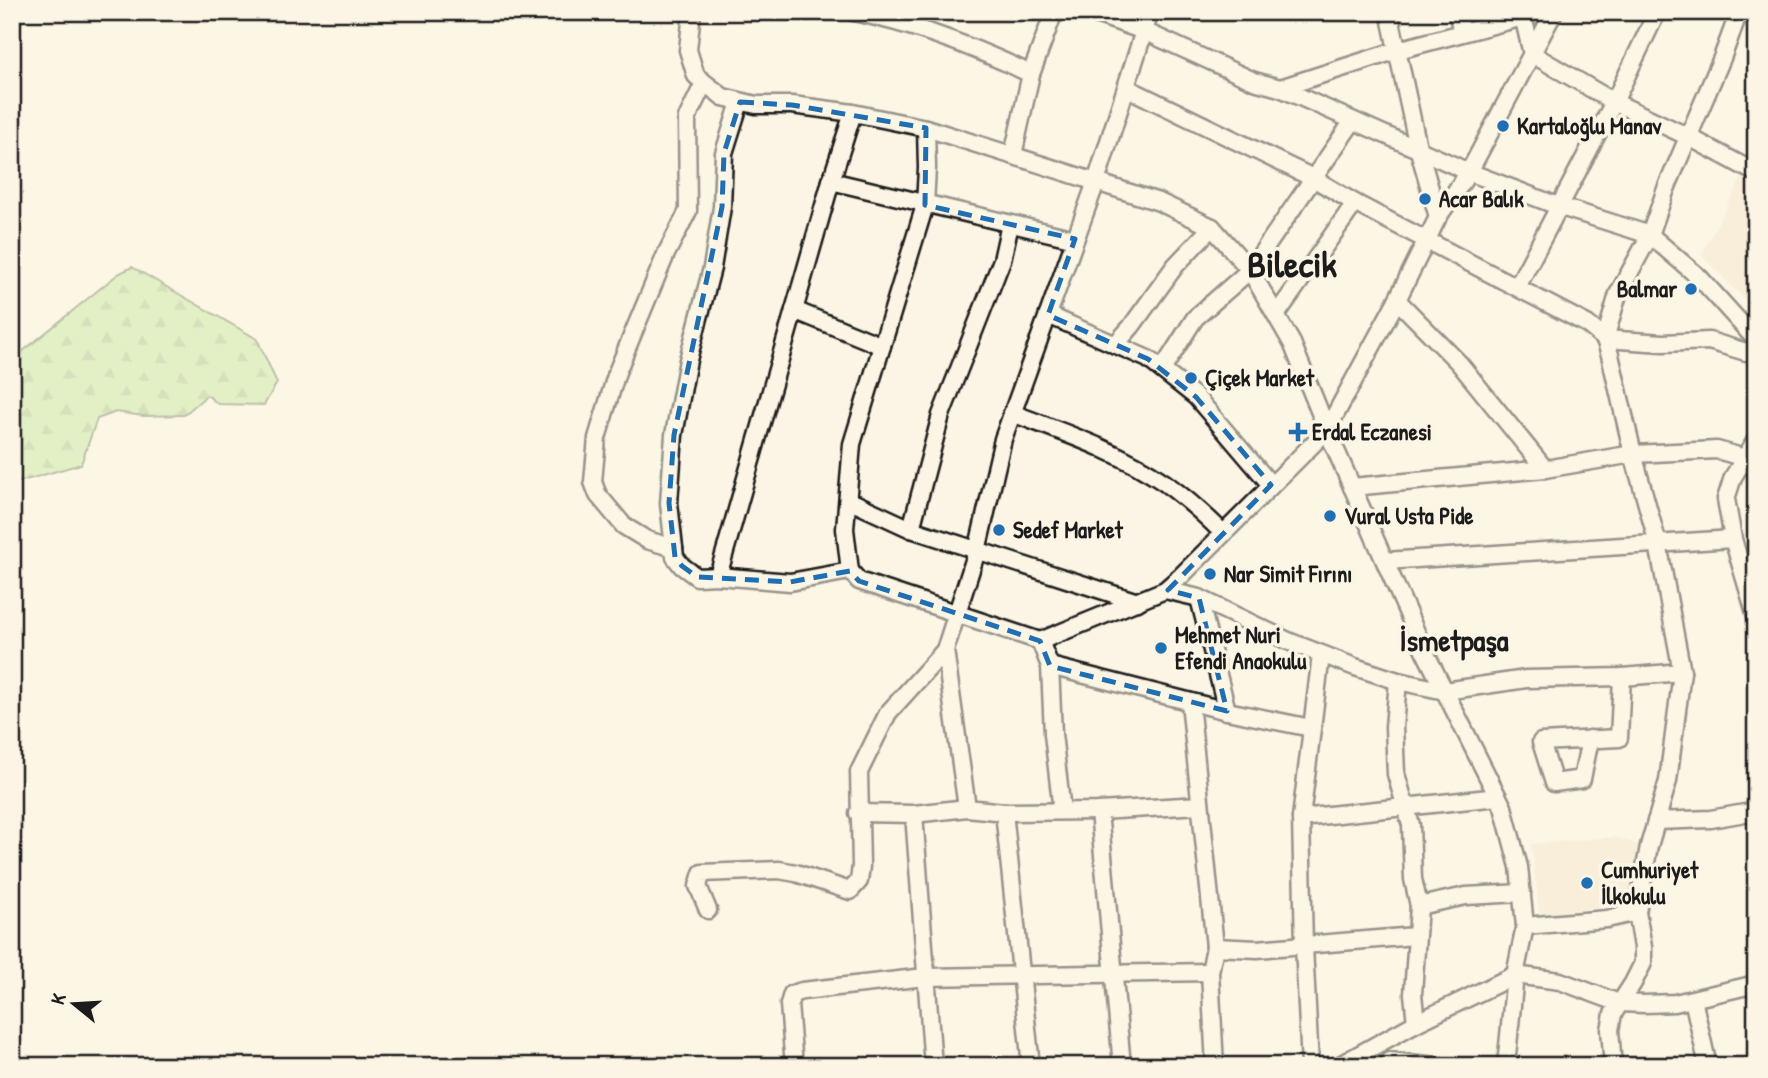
<svg xmlns="http://www.w3.org/2000/svg" width="1768" height="1078" font-family="'Patrick Hand',sans-serif">
<style>
.built{fill:#f4e5cd}
.forest{fill:url(#forest-firs);stroke:#70825e;stroke-width:2}
.lines{fill:none;stroke-linecap:round;stroke-linejoin:round}
.minor-casing{stroke:#1c1c1c;stroke-width:21}
.minor{stroke:#fcf5e5;stroke-width:16}
.marked{fill:none;stroke:#1f6fb2;stroke-width:5;stroke-dasharray:14 9;stroke-linejoin:round}
.poi-dot{fill:#1f6fb2;stroke:#fcf5e5;stroke-width:2.5}
.labels{text-anchor:middle;stroke-width:7;stroke-linejoin:round;paint-order:stroke}
.poi-label{font-size:23px;font-weight:bold;fill:#1c1c1c;stroke:#fcf5e5;text-anchor:start}
.district-label{font-size:30px;font-weight:bold;fill:#1c1c1c;stroke:#fcf5e5}
.town-label{font-size:37px;font-weight:bold;fill:#1c1c1c;stroke:#fcf5e5}
</style>
<defs>
<pattern id="forest-firs" width="22" height="20" patternUnits="userSpaceOnUse" patternTransform="scale(1.75)"><rect width="22" height="20" fill="#c5e8a1"/><path d="M5 1l3.5 6h-7zM16 11l3.5 6h-7z" fill="#a9c68a"/></pattern>
</defs>
<rect width="100%" height="100%" fill="#fcf5e5"/>
<filter id="ink" filterUnits="userSpaceOnUse"><feTurbulence type="fractalNoise" baseFrequency=".0143" numOctaves="2"/><feDisplacementMap in="SourceGraphic" scale="14" xChannelSelector="R" yChannelSelector="G"/><feConvolveMatrix kernelMatrix="1 2 1 2 8 2 1 2 1" color-interpolation-filters="sRGB"/></filter>
<g filter="url(#ink)">
<g class="built">
<polygon points="1744,174 1756,180 1756,311 1701,255"/>
<polygon points="1616,837 1645,848 1633,892 1616,904 1540,916 1531,844"/>
</g>
<polygon class="forest" points="132,267 257,339 277,383 264,405 218,404 207,395 184,415 143,416 116,412 97,419 81,464 12,484 12,360 118,274"/>
<g class="lines">
<g class="minor-casing">
<g id="minor">
<polyline points="692,12 688,50 696,76 723,97 756,105 792,105 853,113 926,128 1159,202 1212,227 1250,270 1292,343 1327,430 1424,650 1503,807 1519,867 1525,926 1515,975 1506,1066"/>
<path d="M853,12c63,12 121,35 178,62"/>
<polyline points="1090,12 1144,31 1254,81 1280,88 1469,172 1558,206 1650,235 1700,278 1756,340"/>
<polyline points="1389,12 1418,147 1438,217"/>
<polyline points="1457,12 1462,32"/>
<polyline points="1522,12 1532,54 1614,102 1689,137 1756,173"/>
<polyline points="1739,12 1722,58 1666,189 1650,235 1618,294 1605,339 1663,343 1709,341 1746,352 1756,349"/>
<polyline points="1127,88 1313,178 1355,203 1587,324 1605,339 1610,355 1633,454 1658,544 1682,672 1668,781 1649,846 1637,912 1643,947 1643,963 1633,983 1613,1014 1610,1030 1613,1066"/>
<polyline points="1280,88 1398,50 1523,17"/>
<polyline points="740,102 724,153 722,207 712,268 688,360 674,435 669,503 675,557 682,566 697,577 718,576 790,582 850,571"/>
<polyline points="926,128 927,168 925,205 852,444 845,529 850,571 859,581 1040,641 1050,666 1053,734 1062,811"/>
<polyline points="1013,155 1031,74 1054,12"/>
<polyline points="831,181 1075,239"/>
<polyline points="1517,287 1614,102 1657,12"/>
<polyline points="1397,300 1459,363 1545,469"/>
<polyline points="794,310 882,346"/>
<polyline points="1277,314 1355,203"/>
<polyline points="1048,315 1148,359 1196,397 1271,485"/>
<polyline points="1115,345 1131,327 1175,266 1212,227"/>
<polyline points="1162,370 1195,318 1250,270 1353,121"/>
<path d="M1012,413c53,20 107,38 153,70 21,15 40,32 58,50"/>
<polyline points="1756,440 1733,477 1726,499 1733,539 1756,616"/>
<polyline points="1352,487 1545,469 1633,454 1717,450 1745,458 1756,471"/>
<polyline points="848,500 911,529 1138,602"/>
<polyline points="911,529 941,415 1002,260 1010,224"/>
<polyline points="674,548 647,540 624,526 598,495 593,482 597,438 617,372 666,254 688,211 687,118 704,83"/>
<polyline points="1385,561 1733,539"/>
<polyline points="718,576 831,181 853,113"/>
<polyline points="1165,590 1199,598 1288,641 1355,667 1398,681 1445,691 1526,679 1622,677 1682,672"/>
<polyline points="1199,598 1227,711"/>
<polyline points="1040,641 1165,590 1181,576 1327,430 1397,300 1438,217 1469,172 1554,12"/>
<polyline points="1050,666 1227,711 1311,728"/>
<polyline points="1398,681 1394,727 1396,774 1411,825 1413,879 1419,906 1413,994 1416,1023"/>
<polyline points="1190,702 1215,947 1210,972 1215,1066"/>
<polyline points="1590,739 1582,779 1554,783 1541,742 1619,738 1622,677"/>
<polyline points="967,808 945,650 977,551 1003,439 1096,182 1150,12"/>
<polyline points="1099,811 1122,1066"/>
<polyline points="1004,812 1031,1066"/>
<polyline points="858,813 914,814 967,808 1004,812 1099,811 1200,805"/>
<polyline points="914,814 933,1066"/>
<polyline points="1301,818 1498,797"/>
<polyline points="1656,821 1711,819 1756,811"/>
<polyline points="1419,906 1466,896 1522,893"/>
<polyline points="708,910 698,886 702,873 779,870 796,873 850,891 859,881 861,866 859,772 888,713 945,650"/>
<polyline points="1525,926 1607,919 1637,912"/>
<polyline points="1215,947 1257,949 1415,936"/>
<polyline points="1693,999 1708,1066"/>
<polyline points="1389,1061 1437,1066"/>
<polyline points="794,1066 789,1004 792,994 802,991 925,977 1210,972"/>
<polyline points="1310,1066 1304,946 1301,818 1321,655"/>
<polyline points="1338,1066 1416,1023 1515,975 1560,981 1619,1003 1644,1004 1675,1003 1756,984"/>
</g>
</g>
<use href="#minor" class="minor"/>
</g>
</g>
<path d="M0 0H1768V1078H0ZM740,102l52,3 134,23 -1,77 150,34 -27,76 100,44 48,38 75,88 -103,105 31,8 28,113 -177,-45 -10,-25 -181,-60 -9,-10 -60,11 -93,-5 -15,-11 -7,-9 -6,-54 5,-68 48,-228 2,-54z" fill="#fcf5e5" fill-opacity=".55" fill-rule="evenodd"/>
<path class="marked" d="M740,102l52,3 134,23 -1,77 150,34 -27,76 100,44 48,38 75,88 -103,105 31,8 28,113 -177,-45 -10,-25 -181,-60 -9,-10 -60,11 -93,-5 -15,-11 -7,-9 -6,-54 5,-68 48,-228 2,-54z"/>
<g class="poi-dot">
<circle cx="1503" cy="126" r="7"/>
<circle cx="1425" cy="199" r="7"/>
<circle cx="1691" cy="289" r="7"/>
<circle cx="1191" cy="378" r="7"/>
<path d="M1294.5 421.5h7v7h7v7h-7v7h-7v-7h-7v-7h7z"/>
<circle cx="1330" cy="516" r="7"/>
<circle cx="999" cy="530" r="7"/>
<circle cx="1210" cy="574" r="7"/>
<circle cx="1161" cy="648" r="7"/>
<circle cx="1587" cy="883" r="7"/>
</g>
<g class="labels">
<g class="poi-label">
<text x="1517" y="134">Kartaloğlu Manav</text>
<text x="1439" y="207">Acar Balık</text>
<text x="1677" y="297" text-anchor="end">Balmar</text>
<text x="1205" y="386">Çiçek Market</text>
<text x="1312" y="440">Erdal Eczanesi</text>
<text x="1344" y="524">Vural Usta Pide</text>
<text x="1013" y="538">Sedef Market</text>
<text x="1224" y="582">Nar Simit Fırını</text>
<text x="1175" y="643">Mehmet Nuri<tspan x="1175" dy="26">Efendi Anaokulu</tspan></text>
<text x="1601" y="878">Cumhuriyet<tspan x="1601" dy="26">İlkokulu</tspan></text>
</g>
<g class="district-label">
<text x="1454" y="651">İsmetpaşa</text>
</g>
<g class="town-label">
<text x="1292" y="277">Bilecik</text>
</g>
</g>
<rect width="1768" height="1078" fill="none" stroke="#fcf5e5" stroke-width="42"/>
<rect x="21" y="21" width="1726" height="1036" fill="none" stroke="#1c1c1c" stroke-width="2.5" filter="url(#ink)"/>
<g transform="translate(74 1004) rotate(288)" stroke="#fcf5e5" stroke-width="5" paint-order="stroke">
<path d="M0-5L12 26L0 18L-12 26Z" fill="#1c1c1c"/>
<text y="-10" font-size="19" font-weight="bold" text-anchor="middle" fill="#1c1c1c">K</text>
</g>
</svg>
